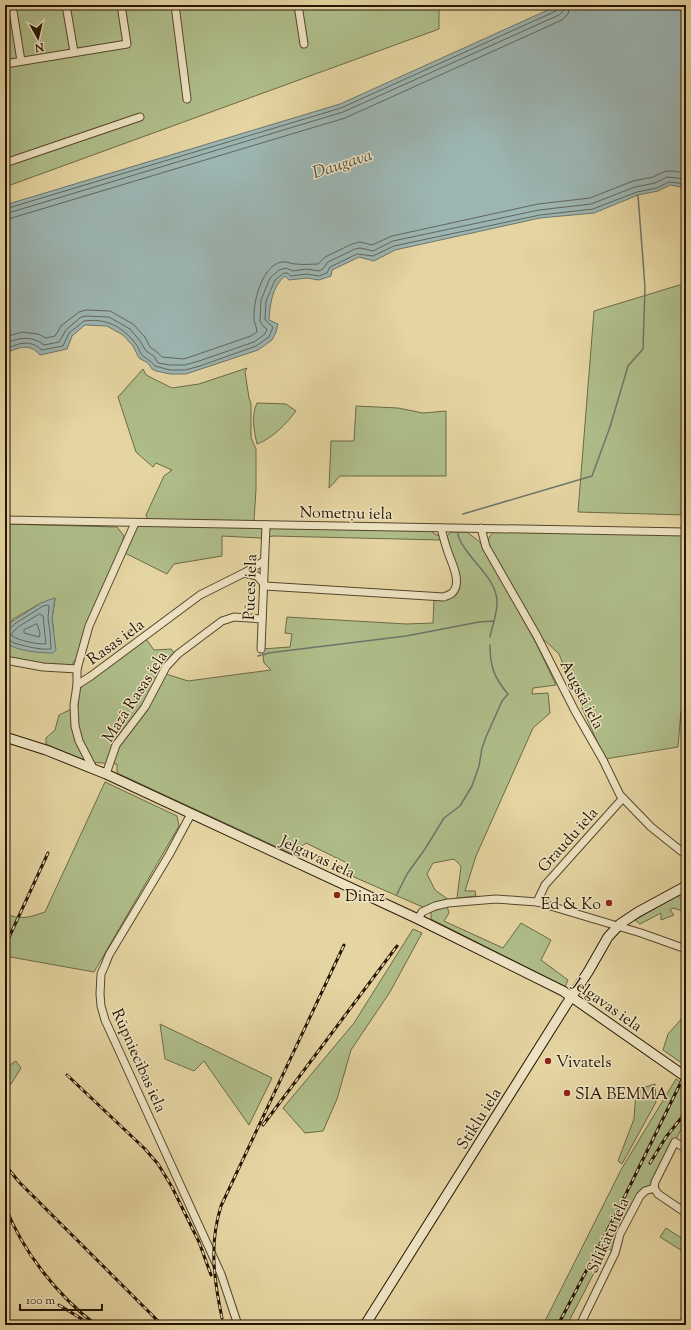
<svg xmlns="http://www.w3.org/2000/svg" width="691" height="1330" font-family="'Sorts Mill Goudy',serif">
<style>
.green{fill:#afbe8a;stroke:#6b6a46}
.water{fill:#9cb5b2;stroke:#6d756c}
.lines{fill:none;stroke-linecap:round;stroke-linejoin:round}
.shore{stroke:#62665a;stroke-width:1}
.stream{stroke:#6d756c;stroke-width:1.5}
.street-casing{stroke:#56462b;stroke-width:9}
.secondary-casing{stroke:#271603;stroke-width:11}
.street{stroke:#eee4c3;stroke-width:7}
.secondary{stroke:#eee4c3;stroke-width:9}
.rail-casing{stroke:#271603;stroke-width:3}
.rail{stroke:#eee4c3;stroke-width:1.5;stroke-dasharray:4.5;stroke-linecap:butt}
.poi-dot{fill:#8f2418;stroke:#eee4c3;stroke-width:1.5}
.labels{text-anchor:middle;stroke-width:3;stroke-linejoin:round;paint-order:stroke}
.street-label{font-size:16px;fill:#271603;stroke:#eee4c3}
.poi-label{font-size:16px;fill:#271603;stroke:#eee4c3;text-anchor:start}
.water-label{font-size:17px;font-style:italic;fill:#504e40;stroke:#eee4c3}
</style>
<rect width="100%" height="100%" fill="#e5d5a2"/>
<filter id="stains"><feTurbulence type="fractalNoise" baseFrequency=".005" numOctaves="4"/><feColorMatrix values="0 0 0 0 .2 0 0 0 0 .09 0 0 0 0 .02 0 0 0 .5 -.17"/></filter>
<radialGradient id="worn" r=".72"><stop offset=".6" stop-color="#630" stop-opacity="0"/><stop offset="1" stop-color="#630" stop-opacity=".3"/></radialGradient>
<g class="green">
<polygon points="5,5 439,5 439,29 5,187"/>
<polygon points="686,283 686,515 578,512 594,311"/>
<polygon points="247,368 245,372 249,398 251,404 251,438 256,449 256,489 254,521 148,520 146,515 164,476 172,470 156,463 153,467 136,452 118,397 143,369 146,375 172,388 199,384"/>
<path d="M257,403l29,1 10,7c-10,13 -23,27 -39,33 -3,-13 -6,-29 0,-41z"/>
<polygon points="356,406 398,408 423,413 446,411 446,476 340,476 329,488 331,441 354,441"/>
<polygon points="5,524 117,527 124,536 120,551 76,659 70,667 5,658 5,640 9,645 30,651 54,631 52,619 55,599 41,603 13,619 5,631"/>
<polygon points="140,526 431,531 436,535 439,535 441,540 273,536 260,538 222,536 222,556 174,564 167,574 125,553 134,529"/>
<polygon points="451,532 467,532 481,543 537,645 556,685 533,688 532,694 548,693 550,713 533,728 476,856 465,891 475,891 476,896 457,898 461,866 454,859 433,863 427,874 435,890 449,900 425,908 354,877 345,862 306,843 292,854 117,773 117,764 89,762 46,744 46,738 55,730 59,715 78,706 79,691 82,686 146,639 154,650 171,649 175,654 160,672 188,681 271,670 264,663 262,649 290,647 292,634 285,633 287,617 406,624 433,623 434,599 457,590 447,541 447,536"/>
<path d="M494,532l192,3v168l-5,8 -3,36 -73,12 -36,-80 -10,-25 -20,-19 -50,-86c-2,-8 -1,-12 5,-17z"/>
<path d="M105,782l72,34 2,10 -85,146 -89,-16v-43c15,8 25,4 40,-1z"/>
<polygon points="677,896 686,901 686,912 673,908 670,910 674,915 661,920 661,913 640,924 635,920"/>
<polygon points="447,906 449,913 444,921 503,948 521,923 551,940 541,960 568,980 565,987 431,919 431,912"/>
<polygon points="413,929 422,933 390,992 351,1050 337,1099 323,1131 305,1133 283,1108 354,1023"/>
<polygon points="686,1014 686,1066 663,1050 668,1034"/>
<polygon points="160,1024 272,1078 249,1125 204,1061 194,1071 165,1059"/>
<polygon points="16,1061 21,1068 11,1084 5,1088 5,1068"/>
<polygon points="676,1079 686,1086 686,1120 653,1183 648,1188 613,1251 607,1248 567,1325 543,1325 622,1168"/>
<polygon points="655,1084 656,1102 622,1164 618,1161 634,1119 636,1090"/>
<polygon points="666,1228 686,1241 686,1249 684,1252 660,1237"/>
</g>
<g class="water">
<path d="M559,5h127v183l-16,-3 -12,6 -20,4 -44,18 -54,5 -145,32 -21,11 -15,-4 -27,13 -1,6 -12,4 -12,-2 -18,2 -4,-4c-13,11 -15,28 -16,44l9,4 -2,8 -4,8 -14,10 -72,24h-16l-14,-3 -4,-2 -4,-6 -9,-5 -6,-12 -10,-11 -16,-9 -22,-1 -13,11 -5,13 -27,6c-11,-13 -21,-7 -35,-2v-148l335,-101z"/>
<path d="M54,598h1l-3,21 4,31 -3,3c-13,0 -38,-2 -48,-11v-12l3,-6 33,-21z"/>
</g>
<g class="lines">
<g class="shore">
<polyline points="5,209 341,108 556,11 559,8 559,5"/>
<polyline points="5,214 343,112 559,15 563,11 564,5"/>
<polyline points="5,220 345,118 562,20 568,14 570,5"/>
<path d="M5,337l17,-5 16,2 8,4 9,-2 6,-10 18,-14 7,-2 24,1 23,13 12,13 5,10 7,5 5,5 22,2 67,-23 6,-4c0,-4 -2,-7 -3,-12 -1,-17 7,-53 27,-58 6,-1 10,2 15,2 8,1 13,0 22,0l7,-7 27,-13 8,-2 12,3 20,-9 146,-32 52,-6 43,-17 20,-4 13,-6h6l14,2"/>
<path d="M5,343c14,-5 26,-8 39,2l15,-3 7,-12 15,-13 5,-1 23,1 21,12 10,12 6,10 8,5 4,7 12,2h15l14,-4 55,-19 11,-8 2,-5 -4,-3 -3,-5 1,-21 9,-22 9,-8 7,-2 7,3 14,-2 12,2 4,-2 5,-7 27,-13 5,-1 13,3 20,-10 146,-31 52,-6 44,-17 20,-4 12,-6 19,2"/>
<path d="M5,349c15,-6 24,-10 37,1l21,-4 6,-13 15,-12c21,-3 38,5 51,22 3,3 4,7 6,11 4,4 9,6 14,12l15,4h15l15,-4 56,-20 13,-9 4,-10 -8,-7 1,-19 9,-21 9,-7h3l4,3 16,-2 12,2 8,-3 3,-6 27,-13 16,2 21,-10 146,-31 53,-6 44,-17 20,-4 12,-6 17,2"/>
<path d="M40,614l3,2 3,28c-10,0 -26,-3 -34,-8v-3l6,-6z"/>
<polygon points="37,624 40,633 39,637 24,633 24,630"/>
<path d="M5,630l4,-1 7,-6 27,-17 4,-1 2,1 -1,13 2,12 1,18c-12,1 -26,-3 -37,-6 -4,-2 -5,-4 -9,-4"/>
</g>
<g class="stream">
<polyline points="463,514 592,476 610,427 628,366 643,349 645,287 638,195"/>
<path d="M458,533c0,7 5,12 8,17 11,16 29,30 31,50 1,12 -5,26 -7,37"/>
<polyline points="263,655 268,653 406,636 479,622 494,621"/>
<polyline points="258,656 261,655"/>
<path d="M397,894l10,-20 18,-25 19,-31 16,-12 12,-20 7,-20 3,-18 4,-11 16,-36 6,-7c-14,-16 -18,-28 -18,-49"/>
</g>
<g class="street-casing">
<g id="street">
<polyline points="12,5 21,61"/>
<polyline points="66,5 74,52"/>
<polyline points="175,5 187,99"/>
<polyline points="298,5 304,44"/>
<polyline points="5,64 127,44 121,5"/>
<polyline points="5,163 140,117"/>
<polyline points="5,520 686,532"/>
<polyline points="481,528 486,547 537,636 575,711 603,760 620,795 651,827 686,855"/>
<polyline points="264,561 244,573 257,576 265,585"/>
<path d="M265,586l179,11c2,-1 6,-2 8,-4 11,-10 -1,-31 -4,-41 -3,-8 -5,-16 -7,-24"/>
<polyline points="261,649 266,525"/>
<polyline points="5,660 43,667 77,669"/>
<polyline points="77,685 91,676 200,595 244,573"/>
<polyline points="94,770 79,741 75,726 74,705 77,685 77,669 89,626 135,523"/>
<polyline points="106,774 116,745 145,707 166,667 178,654 222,621 234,617 262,619"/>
<polyline points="191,814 169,855 109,955 105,965 101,974 100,994 101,1006 105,1020 221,1274 238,1325"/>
<polyline points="537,902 545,885 623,798"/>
<polyline points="418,919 422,912 435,906 448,903 496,899 537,902 641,933 686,949"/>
<polyline points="654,1188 655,1182 675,1142 686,1149"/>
<polyline points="654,1188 658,1194 686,1213"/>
<polyline points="580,1325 615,1253 620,1234 640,1196 645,1191 654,1188"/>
</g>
</g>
<g class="secondary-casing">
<g id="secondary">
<polyline points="5,737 46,750 106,774 418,919 563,991 686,1077"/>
<polyline points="365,1325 566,1005 588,972 608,937 620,924 638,912 686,886"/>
</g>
</g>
<use href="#street" class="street"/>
<use href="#secondary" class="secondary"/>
<g class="rail-casing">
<g id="rail">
<polyline points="5,946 48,853"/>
<polyline points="67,1075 145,1149 158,1164 172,1187 199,1242 211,1275"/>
<polyline points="263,1125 397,946"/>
<polyline points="650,1163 666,1137 686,1112"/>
<polyline points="5,1165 20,1183 162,1325"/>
<path d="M5,1206c18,46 52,89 91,119"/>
<polyline points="59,1305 85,1321"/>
<path d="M222,1318c-8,-38 -13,-74 -1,-112l123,-261"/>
<polyline points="558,1325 618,1210 686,1072"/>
</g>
</g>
<use href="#rail" class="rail"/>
</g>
<g class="poi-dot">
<circle cx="337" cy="895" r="4"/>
<circle cx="609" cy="903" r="4"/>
<circle cx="548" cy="1061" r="4"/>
<circle cx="567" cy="1093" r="4"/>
</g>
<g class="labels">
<g class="street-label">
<text transform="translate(346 512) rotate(1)" y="6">Nometņu iela</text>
<text transform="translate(249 587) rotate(-88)" y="6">Pūces iela</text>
<text transform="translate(115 641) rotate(-36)" y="6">Rasas iela</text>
<text transform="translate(583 694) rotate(62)" y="6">Augstā iela</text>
<text transform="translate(134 696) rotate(-57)" y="6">Mazā Rasas iela</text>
<text transform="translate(567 839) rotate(-48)" y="6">Graudu iela</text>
<text transform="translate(318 856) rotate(25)" y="6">Jelgavas iela</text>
<text transform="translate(608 1004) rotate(35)" y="6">Jelgavas iela</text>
<text transform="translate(140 1060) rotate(66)" y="6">Rūpniecības iela</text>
<text transform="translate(478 1118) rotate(-58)" y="6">Stiklu iela</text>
<text transform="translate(607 1235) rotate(-66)" y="6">Silikātu iela</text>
</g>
<g class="poi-label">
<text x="345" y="901">Dinaz</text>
<text x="601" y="909" text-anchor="end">Ed &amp; Ko</text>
<text x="556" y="1067">Vivatels</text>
<text x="575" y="1099">SIA BEMMA</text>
</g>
<g class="water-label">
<text transform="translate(342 163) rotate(-18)" y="6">Daugava</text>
</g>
</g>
<rect width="691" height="1330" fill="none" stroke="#e5d5a2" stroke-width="20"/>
<rect x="6" y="6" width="679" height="1318" fill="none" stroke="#271603" stroke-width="2"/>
<rect x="10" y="10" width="671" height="1310" fill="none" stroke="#271603"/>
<g transform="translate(38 38) rotate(172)" stroke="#eee4c3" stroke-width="3" paint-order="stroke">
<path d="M0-3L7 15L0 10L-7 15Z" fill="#271603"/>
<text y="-6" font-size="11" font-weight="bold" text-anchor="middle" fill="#271603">N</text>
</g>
<path d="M20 1304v6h82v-6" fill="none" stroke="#271603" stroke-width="2"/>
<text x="26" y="1304" font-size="12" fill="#271603" stroke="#eee4c3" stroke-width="3" paint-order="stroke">100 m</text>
<rect width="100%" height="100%" filter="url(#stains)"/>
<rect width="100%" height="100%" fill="url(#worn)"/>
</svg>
